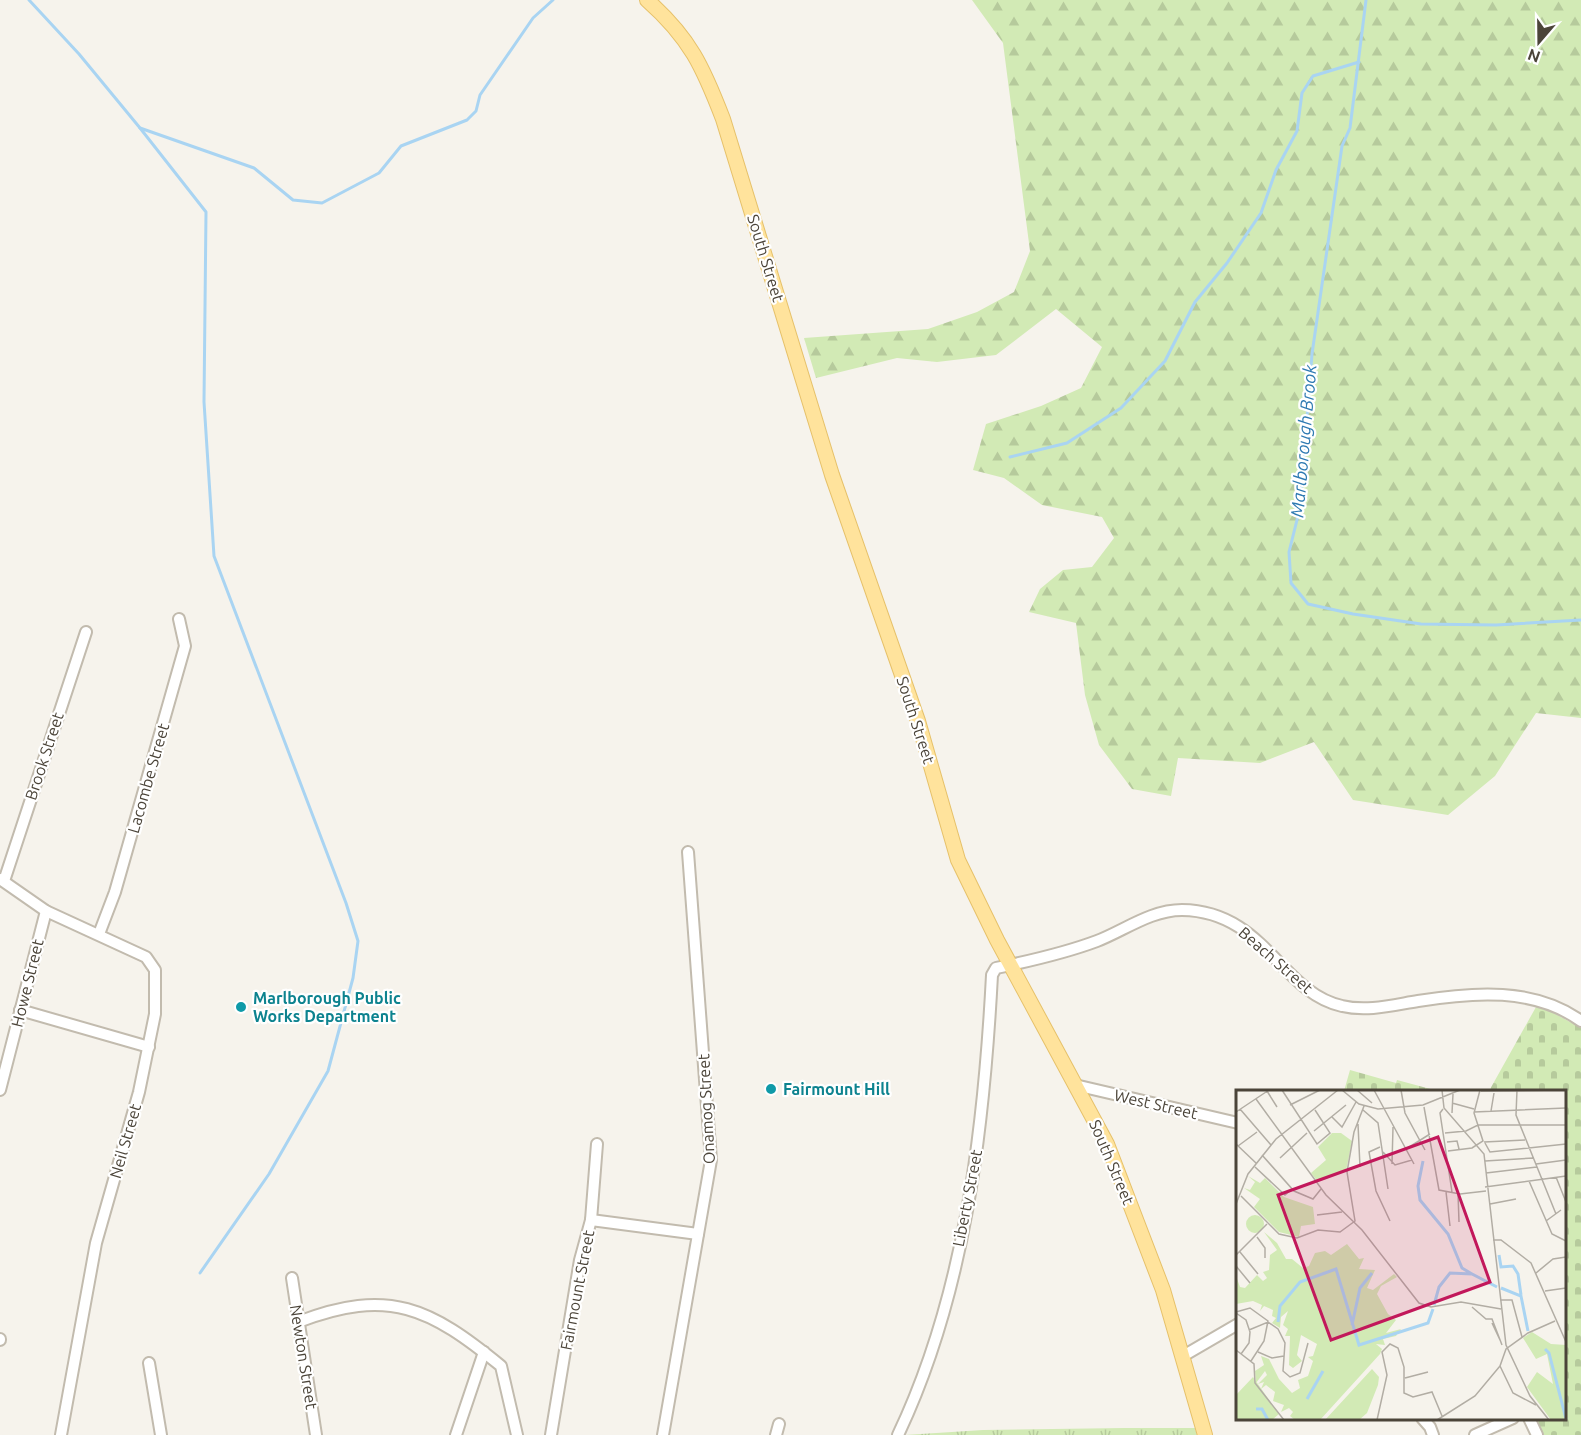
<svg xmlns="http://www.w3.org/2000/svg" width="1581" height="1435" font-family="Ubuntu,sans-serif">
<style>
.forest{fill:url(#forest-firs)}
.cemetery{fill:url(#cemetery-stones)}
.park{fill:url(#park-tufts)}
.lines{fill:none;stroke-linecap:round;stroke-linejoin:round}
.stream{stroke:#a9d4f2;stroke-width:3}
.minor-casing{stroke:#c2bbae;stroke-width:14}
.major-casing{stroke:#e6c16a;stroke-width:16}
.minor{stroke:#fff;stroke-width:10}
.major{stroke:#ffe39c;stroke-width:14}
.culture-dot{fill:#0f9aa8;stroke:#fff;stroke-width:2}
.labels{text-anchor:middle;stroke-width:4.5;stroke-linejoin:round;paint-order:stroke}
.street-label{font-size:16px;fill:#4b4439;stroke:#fff}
.culture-label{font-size:16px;font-weight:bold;fill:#0d838f;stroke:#fff;text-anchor:start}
.water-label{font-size:18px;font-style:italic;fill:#2e7ab2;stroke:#fff}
.inset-river{fill:none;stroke:#a9d4f2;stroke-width:3}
.inset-road{fill:none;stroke:#b2ada4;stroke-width:1.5}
.view{fill:#c2185b;fill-opacity:0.15;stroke:#c2185b;stroke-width:3}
.inset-edge{fill:none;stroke:#4b4439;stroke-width:3}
</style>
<defs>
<pattern id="forest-firs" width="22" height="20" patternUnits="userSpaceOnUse" patternTransform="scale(1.5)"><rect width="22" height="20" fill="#d2eab5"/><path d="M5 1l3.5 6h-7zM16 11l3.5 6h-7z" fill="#b6ca9c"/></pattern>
<pattern id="cemetery-stones" width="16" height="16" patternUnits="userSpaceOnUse" patternTransform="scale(1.5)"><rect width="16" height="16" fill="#d2eab5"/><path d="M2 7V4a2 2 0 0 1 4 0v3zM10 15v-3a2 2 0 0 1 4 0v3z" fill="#b6ca9c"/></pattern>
<pattern id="park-tufts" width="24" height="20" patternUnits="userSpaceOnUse" patternTransform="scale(1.5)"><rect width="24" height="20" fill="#d2eab5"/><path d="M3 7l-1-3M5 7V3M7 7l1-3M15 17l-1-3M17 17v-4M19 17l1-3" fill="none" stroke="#b6ca9c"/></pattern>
</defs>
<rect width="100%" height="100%" fill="#f6f3ec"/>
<polygon class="forest" points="972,0 1581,0 1581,718 1536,713 1495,776 1448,815 1353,800 1314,742 1260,763 1178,758 1171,796 1132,789 1099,745 1085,695 1076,623 1029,612 1040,589 1063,570 1092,567 1114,538 1102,517 1042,505 1004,478 973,470 986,424 1041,406 1081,388 1102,347 1056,309 996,355 937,362 897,358 816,378 804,338 928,329 977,312 1014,292 1030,251 1003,43"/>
<g class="cemetery">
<polygon points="1536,1007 1550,1011 1581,1028 1581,1435 1544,1435 1536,1419 1564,1418 1564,1092 1489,1091"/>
<polygon points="1350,1070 1396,1083 1397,1080 1438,1091 1344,1091"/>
</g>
<polygon class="park" points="1124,1428 1195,1428 1197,1435 905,1435 983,1430"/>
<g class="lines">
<g class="stream">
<polyline points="29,0 79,54 140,128 254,168 293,200 322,203 379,173 401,146 467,120 476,111 480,95 533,18 553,0"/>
<polyline points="1366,0 1350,128 1342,146 1312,354 1300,508 1289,552 1291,583 1308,604 1353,614 1421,624 1496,625 1581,620"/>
<polyline points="140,128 206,212 204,402 214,556 346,903 358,941 353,978 328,1071 269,1174 200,1273"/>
<polyline points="1010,457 1067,443 1121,408 1165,361 1195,302 1227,263 1261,213 1276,170 1297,131 1302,93 1313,76 1359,62"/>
</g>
<g class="minor-casing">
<g id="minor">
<polyline points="0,879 46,911 146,957 155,970 155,1014 139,1092 96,1243 61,1435"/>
<polyline points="4,881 86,632"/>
<polyline points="99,934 115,892 185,646 179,619"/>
<polyline points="20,1010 149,1047"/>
<polyline points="1075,1085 1238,1123"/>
<polyline points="0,1090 46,911"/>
<polyline points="591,1220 698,1234"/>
<polyline points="292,1278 316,1435"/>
<path d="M298,1322c91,-35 132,-14 203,44l16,69"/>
<polyline points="0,1339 0,1340"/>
<polyline points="1183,1356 1238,1324"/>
<polyline points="149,1363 161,1435"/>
<polyline points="1422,1418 1430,1427 1433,1435"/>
<polyline points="1529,1418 1537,1435"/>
<polyline points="456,1435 484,1352"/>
<polyline points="551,1435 580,1260 591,1220 597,1144"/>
<polyline points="663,1435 711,1160 688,852"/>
<polyline points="776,1435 779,1424"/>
<path d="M898,1435c67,-141 86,-306 94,-460l4,-7c34,-7 69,-15 101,-27 28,-11 54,-31 85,-31 83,1 99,83 160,96 25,6 51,-1 76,-5 55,-9 116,-14 163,20"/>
<polyline points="1475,1435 1513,1418"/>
</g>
</g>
<g class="major-casing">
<path id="major" d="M647,0c43,38 56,67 76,119l109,356 86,246 40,139 39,80 110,204 56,146 42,145"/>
</g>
<use href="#minor" class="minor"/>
<use href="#major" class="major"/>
</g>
<g class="culture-dot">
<circle cx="241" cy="1007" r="6"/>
<circle cx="771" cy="1089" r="6"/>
</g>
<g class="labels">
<g class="street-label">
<text transform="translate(766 258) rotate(73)" y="6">South Street</text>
<text transform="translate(916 720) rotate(72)" y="6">South Street</text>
<text transform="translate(44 756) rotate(-72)" y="6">Brook Street</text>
<text transform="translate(148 778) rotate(-74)" y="6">Lacombe Street</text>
<text transform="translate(1276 960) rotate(41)" y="6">Beach Street</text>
<text transform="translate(27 983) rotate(-76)" y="6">Howe Street</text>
<text transform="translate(1156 1104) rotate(13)" y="6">West Street</text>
<text transform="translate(706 1109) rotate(-93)" y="6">Onamog Street</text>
<text transform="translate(125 1141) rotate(-74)" y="6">Neil Street</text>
<text transform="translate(1112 1162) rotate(67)" y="6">South Street</text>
<text transform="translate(967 1198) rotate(-79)" y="6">Liberty Street</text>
<text transform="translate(577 1290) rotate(-79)" y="6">Fairmount Street</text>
<text transform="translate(304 1357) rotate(81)" y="6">Newton Street</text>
</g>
<g class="culture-label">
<text x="253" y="1004">Marlborough Public<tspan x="253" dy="18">Works Department</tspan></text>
<text x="783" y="1095">Fairmount Hill</text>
</g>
<g class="water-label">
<text transform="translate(1304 441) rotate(-85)" y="6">Marlborough Brook</text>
</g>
</g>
<g transform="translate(1236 1090)">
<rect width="330" height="330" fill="#f6f3ec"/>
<path d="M28,142l13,11 9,16h6l11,9 6,-2 6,-13 10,-2 6,4 16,-11 12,15 5,-1 -5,11 16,1 -8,18 6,2 21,-16 3,3 -16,9 -4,8 11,20 8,6 -10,13 15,-4 -5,7 -13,3 2,6 -9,-1 6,5 -2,5 -60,66h-25l-5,-4 3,-4 -4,-4 -8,4 3,-7 -11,-4 2,-9 -9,-7 -5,4 3,-7 -6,2 9,-9 -2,-4 -9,12 -1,-12 9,-6 -3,-9 8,3 10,20 13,14 8,-5 -2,-8 10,-4 5,-15 -5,-4 5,-1 4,-12 -16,-9 -4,20 5,6 -9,7 -4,-3 1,-29h-5l3,-7 -5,-4 5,-14 -7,6 -1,11 -8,-5 4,-5 -4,-2 1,-6 -9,-4 -4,5 2,-6 -9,-4 -17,3v-28l4,11 5,1 12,-13 6,6 4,-3 -4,-6 6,-2 1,-15 7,-5zM136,279l7,8 -1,8 -11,28 -8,7h-34z" fill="#d2eab5"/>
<path d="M12,86l12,7 5,-5 19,19 29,10 2,17 -14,2 -2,11 -20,-5 -25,-25 6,-8 -16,-11 6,2 5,-8zM10 134a9 9 0 1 1 18 0a9 9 0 1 1-18 0Z" fill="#d2eab5"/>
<path d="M96,43h9l11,8 -6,30 -28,11 -7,-9 15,-13 -8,-13zM296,242l19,12 15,1v75h-15l-24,-33 10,-15 16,12 -6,-30 -11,5 -13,-21zM17,287l26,37 -7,6h-36v-25z" fill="#d2eab5"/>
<path class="inset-river" d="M187,71l-5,25 2,14 28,34 14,34 10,6M263,165l2,12 12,-1 5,8 3,21M265,198l20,8 7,35M198,215l5,-18 11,-14 22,1 25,13M42,232l2,-16 20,-24 36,-13 23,76 69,-22 5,-14M116,235l8,-37 12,-15M309,259l4,4 17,66M71,309l16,-28M20,319h6l6,11"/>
<path class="inset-road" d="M46,0l35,54 13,-11 -15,-23M106,0l17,14 19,5 45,-4 37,-15M121,0l15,13M138,0l40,74M165,0l4,23 20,37M206,0l2,18 40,46 22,191 24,51 19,24M281,0l-1,25 40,99M31,1l10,16M245,1l85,-1M20,9l70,96 36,35 57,73 12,4 30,-5 40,7M216,13l22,6M54,15l30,-15M188,17l15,83 21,4 26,-3M4,19l31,36M207,19l-3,4 12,79M127,20l15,13 10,66M255,21l3,-18M0,22l33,-22M238,22l92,-4M216,23l1,-19M96,27l10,10 14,-25M122,34l2,43M78,41l32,-26M209,43l21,-2 12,-6h88M211,52l10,-1 2,8M248,52l41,-2M249,53l5,9 76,-8M0,54l20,19M2,56l19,-14M144,57l-11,5 7,39 14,30M170,59l24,-15M212,61l24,-3 11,-7 -9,-28 6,-23M147,62l12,13 17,-5M26,65l32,36 19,8 8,-10M44,68l27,-25M249,71l49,-3M156,74l1,-37M300,74l30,-4M19,77l30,28 7,-6M250,83l51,-6M320,87l10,25M293,91l23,53 14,7M249,97l81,-11M210,102l4,34M222,103l1,29M5,106l38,38 18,4 21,-8 22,2 15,-11 -8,-49 7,-40 10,-26M0,114l12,-30 28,-35 62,-49M254,114l26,-5M81,125l25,-3M310,131l15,-11M21,147l8,11v10M257,150h8l30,23 35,79M4,162l18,22M0,165l31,-31M0,176l14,17M300,183l17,-14 13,-2M309,201l21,-3M264,210h12l10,37M236,217l14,12h6l10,26M0,222l14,-4 18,13 -4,20 -13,20M0,223l10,7 4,12 -1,11 -8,11M256,233l8,17M13,240l19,-8 10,7 7,14 -2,28 7,6 10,-4 8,-30M0,260l18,14 1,19 29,37M22,262l14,6 12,-2M169,288l23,-6M300,315l-23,-12 -13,-27 6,-17 22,-16 27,-12M141,330l10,-45 -5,-23 8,-8 8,4 6,19v26l9,4 19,-5 10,24M201,330l38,-24 25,-30"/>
<path class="view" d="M202,47l52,145 -159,58 -53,-145z"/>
<rect width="330" height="330" class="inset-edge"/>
</g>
<g transform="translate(1539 42) rotate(200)" stroke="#ffffff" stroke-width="4.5" paint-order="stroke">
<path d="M0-4.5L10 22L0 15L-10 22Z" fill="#4b4439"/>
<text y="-9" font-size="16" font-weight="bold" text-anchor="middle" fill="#4b4439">N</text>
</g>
</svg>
